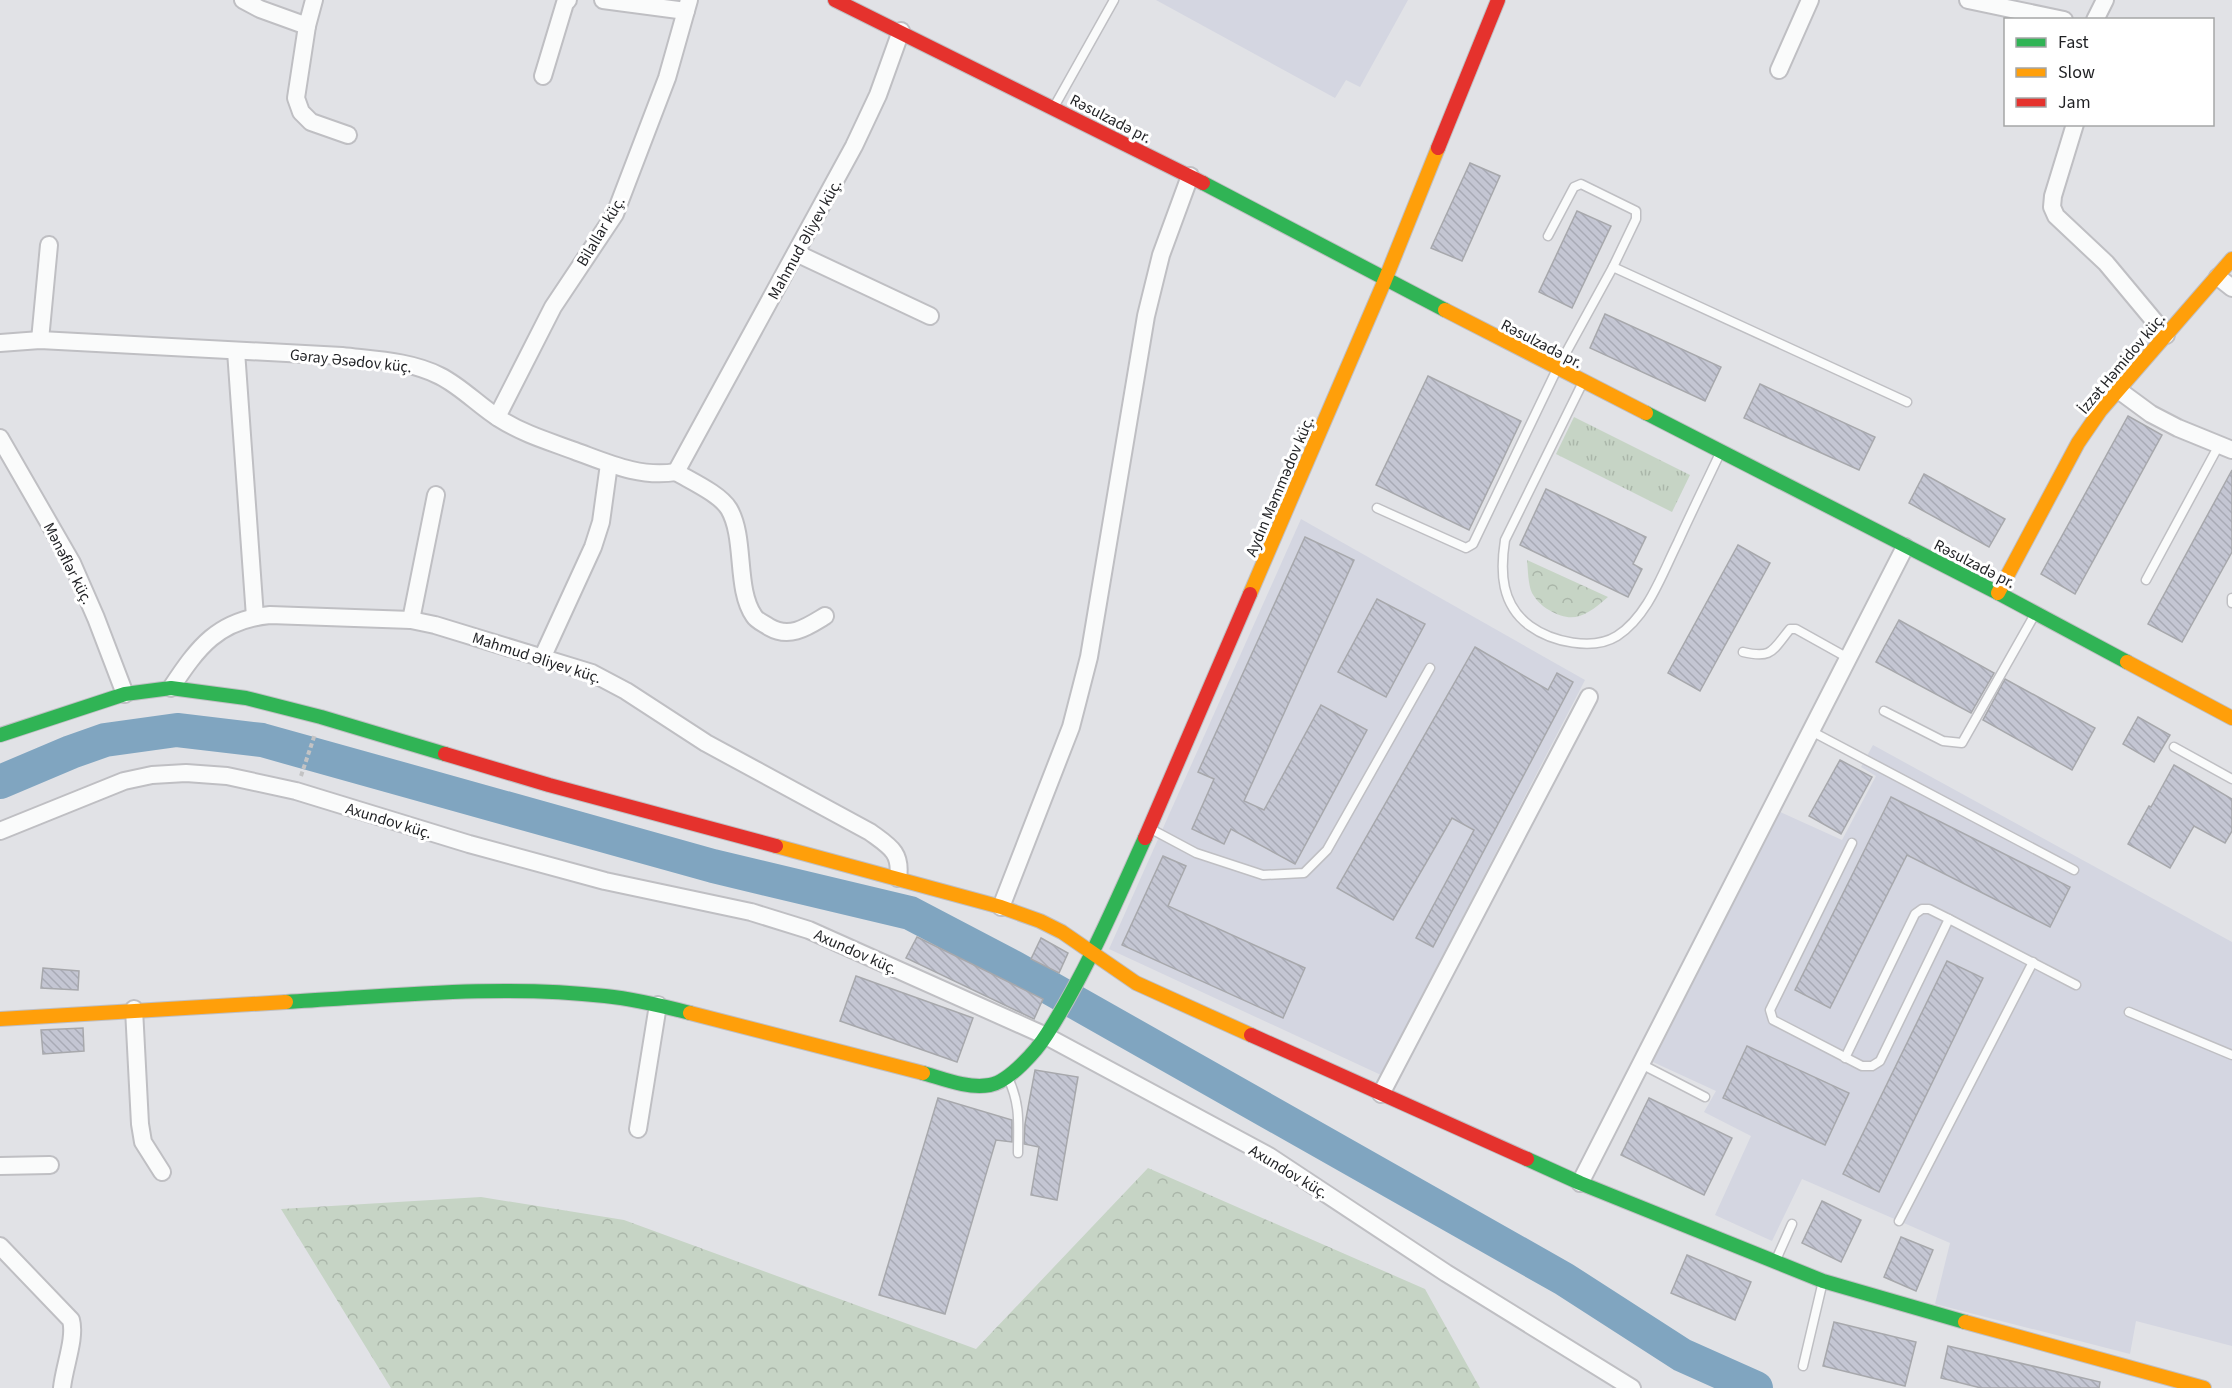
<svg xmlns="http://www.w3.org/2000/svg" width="2232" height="1388" font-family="'Source Sans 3',sans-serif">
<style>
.built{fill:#d4d6e1}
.grass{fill:url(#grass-tufts)}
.forest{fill:url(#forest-crowns)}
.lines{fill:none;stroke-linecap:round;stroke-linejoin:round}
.river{stroke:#80a5c0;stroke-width:34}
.building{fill:url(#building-back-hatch);stroke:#a7a8ac;stroke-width:1.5}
.lane-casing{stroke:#bfbfc3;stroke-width:11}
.street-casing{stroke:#bfbfc3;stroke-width:20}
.fast-casing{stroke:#bfbfc3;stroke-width:16}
.slow-casing{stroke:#bfbfc3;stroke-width:16}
.jam-casing{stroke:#bfbfc3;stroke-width:16}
.path{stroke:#c3c3c4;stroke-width:4;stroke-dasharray:4.5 3;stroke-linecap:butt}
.lane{stroke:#fafbfb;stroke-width:8}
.street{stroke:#fafbfb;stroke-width:16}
.fast{stroke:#30b455;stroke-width:14}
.slow{stroke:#ff9f0a;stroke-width:14}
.jam{stroke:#e5322d;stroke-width:14}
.labels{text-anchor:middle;stroke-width:6;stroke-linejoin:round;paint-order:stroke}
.street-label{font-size:16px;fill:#1f2023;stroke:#fff}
</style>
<defs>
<pattern id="grass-tufts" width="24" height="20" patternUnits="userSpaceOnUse" patternTransform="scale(1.5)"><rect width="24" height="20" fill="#c6d4c5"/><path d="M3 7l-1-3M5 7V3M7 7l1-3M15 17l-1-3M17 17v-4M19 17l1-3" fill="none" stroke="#aab6a9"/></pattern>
<pattern id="forest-crowns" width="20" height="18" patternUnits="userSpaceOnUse" patternTransform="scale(1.5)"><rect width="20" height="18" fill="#c6d4c5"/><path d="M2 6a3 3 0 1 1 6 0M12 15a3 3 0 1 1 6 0" fill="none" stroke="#aab6a9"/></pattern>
<pattern id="building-back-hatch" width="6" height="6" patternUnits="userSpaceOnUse" patternTransform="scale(1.5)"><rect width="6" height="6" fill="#c4c6d3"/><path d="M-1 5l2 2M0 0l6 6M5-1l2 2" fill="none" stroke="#a8aab5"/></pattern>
</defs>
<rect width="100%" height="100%" fill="#e1e2e6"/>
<g class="built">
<polygon points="1156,0 1408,0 1360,87 1346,80 1335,98"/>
<polygon points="1301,519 1585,680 1381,1075 1109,949"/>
<polygon points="1873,745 2232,942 2232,1346 2136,1321 2130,1354 1935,1304 1950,1243 1802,1179 1772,1241 1715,1215 1751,1136 1704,1112 1716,1091 1653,1062 1778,811 1842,840 1876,776 1861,767"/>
</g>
<polygon class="grass" points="1574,417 1690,475 1672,512 1556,454"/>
<g class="forest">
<path d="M1527,560l81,37c-21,18 -34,28 -59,13 -7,-4 -13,-10 -17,-17 -4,-9 -4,-23 -5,-33z"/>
<polygon points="1148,1168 1425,1289 1480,1388 391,1388 281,1209 481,1197 624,1220 976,1349"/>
</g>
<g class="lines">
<polyline class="river" points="0,782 71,752 105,740 177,730 262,740 713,866 910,913 1013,967 1564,1279 1682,1355 1756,1388"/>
</g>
<g class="building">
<polygon points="1470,163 1500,176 1462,261 1431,248"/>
<polygon points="1577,211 1611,226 1572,308 1539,292"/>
<polygon points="1605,314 1721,367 1705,401 1590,348"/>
<polygon points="1428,376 1521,421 1469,530 1376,485"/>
<polygon points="1760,384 1875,437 1859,470 1744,418"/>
<polygon points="2128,416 2162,435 2075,594 2041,574"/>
<polygon points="2232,470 2232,552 2182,642 2148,624"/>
<polygon points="1924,474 2005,519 1989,547 1909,503"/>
<polygon points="1546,489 1646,537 1633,564 1642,569 1628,597 1520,545"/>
<polygon points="1305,537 1354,560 1244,801 1264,810 1321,705 1367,730 1295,864 1231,829 1224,844 1192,829 1214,779 1198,772"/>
<polygon points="1738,545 1770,563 1700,691 1668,673"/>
<polygon points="1377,599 1425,624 1386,697 1338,672"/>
<polygon points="1899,620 1994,673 1971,713 1876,662"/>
<polygon points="1475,647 1548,690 1557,673 1573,682 1433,947 1416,938 1474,830 1452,818 1393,920 1337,888"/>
<polygon points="2005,679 2095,728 2072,770 1983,720"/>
<polygon points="2138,717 2170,735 2154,762 2123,744"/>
<polygon points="1840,760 1872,777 1841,834 1809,816"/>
<polygon points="2174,765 2232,799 2232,831 2225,843 2194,826 2170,868 2128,844 2149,806 2151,807"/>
<polygon points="1891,797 2070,887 2050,927 1907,855 1830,1008 1795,990"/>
<polygon points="1163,856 1186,866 1168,906 1305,968 1283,1018 1122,945"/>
<polygon points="917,937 1043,999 1034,1019 906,958"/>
<polygon points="1041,938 1068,953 1059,973 1031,959"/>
<polygon points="1947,961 1983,978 1879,1192 1843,1174"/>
<polygon points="43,968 79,971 78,990 41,988"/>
<polygon points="856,976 973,1018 957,1062 840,1021"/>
<polygon points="83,1028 84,1051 43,1054 41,1030"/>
<polygon points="1747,1046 1849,1093 1825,1145 1723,1098"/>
<polygon points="1035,1070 1078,1077 1057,1200 1031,1195 1039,1147 1024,1144 1025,1124"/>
<polygon points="938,1098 1012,1120 1012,1142 996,1140 945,1314 879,1295"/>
<polygon points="1649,1098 1732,1138 1704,1195 1621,1155"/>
<polygon points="1822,1201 1861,1220 1841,1262 1802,1243"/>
<polygon points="1901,1237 1933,1250 1916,1291 1884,1277"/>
<polygon points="1687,1255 1751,1282 1735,1320 1671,1293"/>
<polygon points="1834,1322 1916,1342 1905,1386 1823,1366"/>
<polygon points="1948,1346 2100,1382 2099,1388 1981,1388 1941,1378"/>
</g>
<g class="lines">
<g class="lane-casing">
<g id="lane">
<polyline points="1054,107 1114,0"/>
<polyline points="1548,236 1574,187 1581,184 1636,211 1636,219 1613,267"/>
<path d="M1582,384l-77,156c-5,32 -4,65 25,86 22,16 63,25 87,10 31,-20 45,-62 61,-94 14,-31 29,-61 43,-91"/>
<polyline points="1377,508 1466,548 1473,544 1557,369 1613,267 1907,402"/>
<polyline points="2146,580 2219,445"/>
<polyline points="2232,598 2232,603"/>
<path d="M1743,652c29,7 29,-1 47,-23h6l52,29"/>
<polyline points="1884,711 1943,741 1962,743 2035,614"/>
<polyline points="1811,731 2074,870"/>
<polyline points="2174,747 2232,779"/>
<polyline points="1151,829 1196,853 1263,875 1304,873 1327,850 1430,668"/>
<polyline points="1852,843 1770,1010 1773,1020 1862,1066 1872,1066 1880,1061 1949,919 2076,985"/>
<polyline points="2129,1012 2232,1055"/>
<polyline points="1845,1058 1915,914 1922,909 1929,909 1949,919"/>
<polyline points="1641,1064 1705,1097"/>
<path d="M1008,1078c13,27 10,47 10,75"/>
<polyline points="1899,1221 2033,962"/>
<polyline points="1775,1262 1792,1224"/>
<polyline points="1803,1366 1823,1281"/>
</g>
</g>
<g class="street-casing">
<g id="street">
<polyline points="243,0 260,9 307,26 314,0"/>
<polyline points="603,0 686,11"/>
<polyline points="1968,0 2064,20"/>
<polyline points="2095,20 2105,0"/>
<polyline points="307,26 296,98 301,112 311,122 348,135"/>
<polyline points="1779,70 1810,0"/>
<polyline points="543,76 565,3 568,0"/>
<polyline points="2075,124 2053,196 2052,207 2056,216 2106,263 2166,335"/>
<polyline points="796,253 930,316"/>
<polyline points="2218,277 2232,288"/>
<polyline points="40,340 49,245"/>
<path d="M0,343l40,-3 302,16c33,4 69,5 98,20 22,11 39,30 60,43 24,15 48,22 75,32 33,12 65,27 101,21"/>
<polyline points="236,351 255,617"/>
<polyline points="2117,389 2151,414 2178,428 2232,450"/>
<polyline points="497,417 553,307 615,214 667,78 689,0"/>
<polyline points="0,438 72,563 96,618 125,694"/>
<polyline points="676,472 854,146 878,95 901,31"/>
<path d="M676,472c15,9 44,22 53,37 17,29 6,80 25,107 3,5 11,8 15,11 21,12 38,0 56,-11"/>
<polyline points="411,620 436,495"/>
<polyline points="543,656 593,547 601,522 609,464"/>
<path d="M171,688c27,-41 47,-68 99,-73l141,5 24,5 157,48 34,18 80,52 164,89c19,14 32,20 28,46"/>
<polyline points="0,831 124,781 152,775 186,773 227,776 296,791 469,844 605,881 751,912 809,930 1046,1036 1269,1156 1446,1273 1632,1388"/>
<polyline points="1001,907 1071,727 1089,657 1146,316 1161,255 1190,176"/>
<polyline points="134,1009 140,1124 143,1142 162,1172"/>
<polyline points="1381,1094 1589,697"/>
<polyline points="638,1129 658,1005"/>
<polyline points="0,1166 50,1165"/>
<polyline points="1580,1183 1905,547"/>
<path d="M0,1246l71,74c5,18 -7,47 -9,68"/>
</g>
</g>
<g class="fast-casing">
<g id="fast">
<polyline points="1203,183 1445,310"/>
<polyline points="1646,413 1998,593 2127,662"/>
<polyline points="0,735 125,694 171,688 246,698 321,717 445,754"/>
<path d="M286,1002c105,-6 215,-18 319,-6 29,3 58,10 85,17"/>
<path d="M923,1073c21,6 45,16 67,12 19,-3 47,-35 57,-51 39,-61 68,-130 98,-196"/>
<polyline points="1527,1159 1580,1183 1823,1281 1965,1322"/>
</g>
</g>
<g class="slow-casing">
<g id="slow">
<polyline points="1445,310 1646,413"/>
<polyline points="1998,593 2078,443 2100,411 2232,259"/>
<polyline points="1250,594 1385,280 1438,148"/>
<polyline points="2127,662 2232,718"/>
<polyline points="776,846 1001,907 1040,921 1062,932 1136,983 1251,1035"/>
<polyline points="690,1013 923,1073"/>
<polyline points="0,1019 286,1002"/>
<polyline points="1965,1322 2204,1388"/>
</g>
</g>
<g class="jam-casing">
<g id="jam">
<polyline points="835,0 1203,183"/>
<polyline points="1438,148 1498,0"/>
<polyline points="445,754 549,785 776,846"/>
<polyline points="1145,838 1250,594"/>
<polyline points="1251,1035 1527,1159"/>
</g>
</g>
<polyline class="path" points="301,776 315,734"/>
<use href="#lane" class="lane"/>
<use href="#street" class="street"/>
<use href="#fast" class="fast"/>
<use href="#slow" class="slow"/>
<use href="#jam" class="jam"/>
</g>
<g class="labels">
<g class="street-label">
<text transform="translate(1111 118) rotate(27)" y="6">Rəsulzadə pr.</text>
<text transform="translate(600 231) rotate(-59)" y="6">Bilallar küç.</text>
<text transform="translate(804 239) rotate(-61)" y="6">Mahmud Əliyev küç.</text>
<text transform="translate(1542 343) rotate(27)" y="6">Rəsulzadə pr.</text>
<text transform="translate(351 360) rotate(6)" y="6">Gəray Əsədov küç.</text>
<text transform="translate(2121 363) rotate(-50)" y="6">İzzət Həmidov küç.</text>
<text transform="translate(1279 486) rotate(-67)" y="6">Aydın Məmmədov küç.</text>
<text transform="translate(69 563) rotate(63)" y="6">Mənəflər küç.</text>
<text transform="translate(1975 563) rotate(27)" y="6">Rəsulzadə pr.</text>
<text transform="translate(537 657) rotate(18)" y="6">Mahmud Əliyev küç.</text>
<text transform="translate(389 820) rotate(17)" y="6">Axundov küç.</text>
<text transform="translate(856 951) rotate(24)" y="6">Axundov küç.</text>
<text transform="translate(1289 1171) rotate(31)" y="6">Axundov küç.</text>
</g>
</g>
<rect x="2004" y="18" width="210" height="108" fill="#ffffff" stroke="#a5a6a7" stroke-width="1.5"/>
<rect x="2016" y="38" width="30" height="9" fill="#30b455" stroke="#a5a6a7" stroke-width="1.5"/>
<text x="2058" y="48" font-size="18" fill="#1f2023">Fast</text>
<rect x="2016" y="68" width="30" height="9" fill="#ff9f0a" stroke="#a5a6a7" stroke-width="1.5"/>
<text x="2058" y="78" font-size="18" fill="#1f2023">Slow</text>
<rect x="2016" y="98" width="30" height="9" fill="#e5322d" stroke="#a5a6a7" stroke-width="1.5"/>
<text x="2058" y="108" font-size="18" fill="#1f2023">Jam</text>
</svg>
